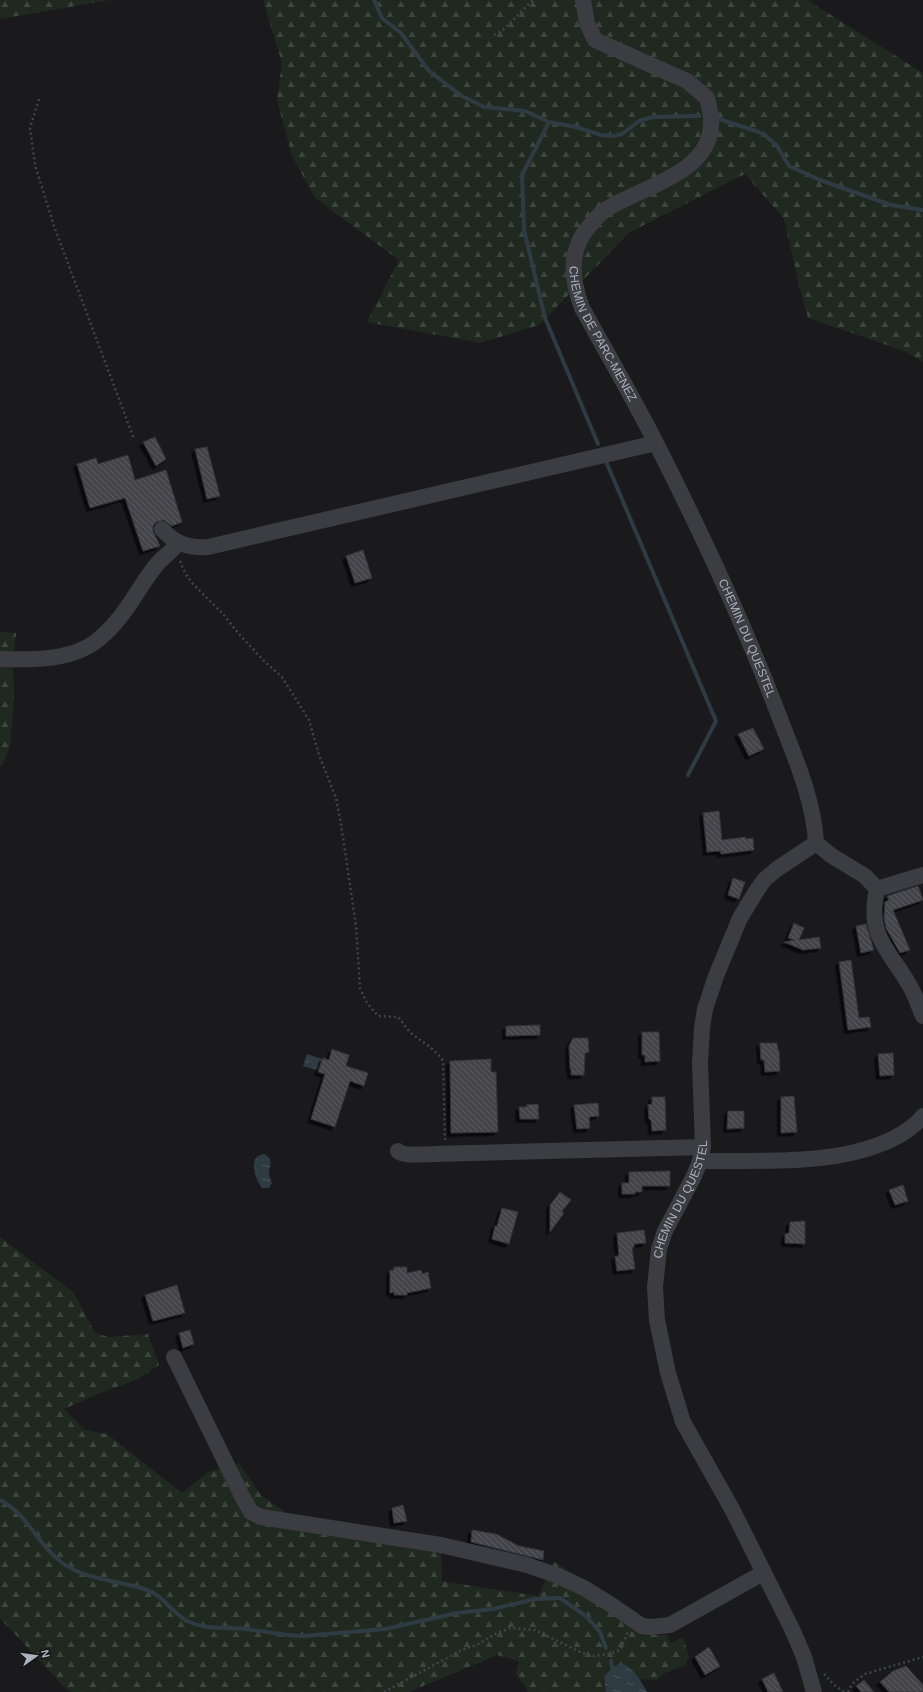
<svg xmlns="http://www.w3.org/2000/svg" width="923" height="1692" font-family="Arial,sans-serif">
<style>
.forest{fill:url(#forest-firs)}
.water{fill:url(#water-ripples)}
.lines{fill:none;stroke-linecap:round;stroke-linejoin:round}
.stream{stroke:#2e3b43;stroke-width:4}
.building{fill:url(#building-back-hatch);stroke:#343439;filter:url(#shadow)}
.path{stroke:#414449;stroke-width:2.5;stroke-dasharray:2 3;stroke-linecap:butt}
.minor{stroke:#3b3d42;stroke-width:16}
.labels{text-anchor:middle;stroke-width:4;stroke-linejoin:round;paint-order:stroke}
.street-label{font-size:12px;fill:#acb2bd;stroke:#151518}
</style>
<defs>
<pattern id="forest-firs" width="22" height="20" patternUnits="userSpaceOnUse"><rect width="22" height="20" fill="#1f2920"/><path d="M5 1l3.5 6h-7zM16 11l3.5 6h-7z" fill="#3d463e"/></pattern>
<pattern id="water-ripples" width="26" height="14" patternUnits="userSpaceOnUse"><rect width="26" height="14" fill="#2e3b43"/><path d="M2 4q2-2 4 0t4 0M15 11q2-2 4 0t4 0" fill="none" stroke="#4a555c"/></pattern>
<pattern id="building-back-hatch" width="6" height="6" patternUnits="userSpaceOnUse"><rect width="6" height="6" fill="#44454a"/><path d="M-1 5l2 2M0 0l6 6M5-1l2 2" fill="none" stroke="#5c5d62"/></pattern>
<filter id="shadow"><feDropShadow dx="-3.5" dy="3.5" stdDeviation="0" flood-color="#0009"/></filter>
</defs>
<rect width="100%" height="100%" fill="#1a1a1d"/>
<g class="forest">
<polygon points="0,0 110,0 0,19"/>
<polygon points="263,0 807,0 923,73 923,362 904,351 808,318 799,285 784,219 745,174 630,232 539,325 480,343 367,322 399,260 315,198 292,156 277,100 282,63"/>
<polygon points="0,632 16,633 13,669 14,698 10,747 2,766 0,766"/>
<polygon points="0,1237 74,1293 95,1333 109,1337 148,1334 159,1365 138,1379 100,1393 64,1409 85,1430 107,1434 182,1493 208,1472 239,1463 261,1495 313,1532 441,1545 442,1581 538,1596 554,1562 608,1595 644,1631 656,1635 667,1635 671,1643 683,1637 689,1656 685,1665 665,1673 657,1680 638,1679 632,1669 621,1663 615,1666 604,1676 606,1692 529,1692 516,1674 519,1661 497,1655 409,1692 71,1692 66,1689 0,1618"/>
</g>
<g class="water">
<polygon points="307,1054 322,1059 319,1071 303,1066"/>
<path d="M264,1154c11,5 5,12 5,19 0,3 2,7 3,10l-3,5h-7c-7,-9 -15,-32 2,-34z"/>
<path d="M621,1663c11,3 21,19 26,29h-41l-2,-16 11,-10z"/>
</g>
<g class="lines">
<g class="stream">
<polyline points="374,0 382,18 401,33 429,71 462,96 484,107 525,111 549,122 576,127 601,135 613,136 622,134 639,121 653,117 698,116"/>
<polyline points="716,118 759,132 766,136 777,146 789,166 820,180 891,205 923,210"/>
<polyline points="549,122 522,175 524,230 545,318 598,444"/>
<polyline points="605,459 716,721 688,775"/>
<path d="M0,1500c27,13 37,44 61,62 25,19 58,18 86,28 17,6 25,23 40,31 21,10 36,5 57,8 20,2 39,7 60,7l81,-7 72,-16 36,-4 43,-10 24,-1 27,19 13,15 6,16"/>
<polyline points="611,1661 613,1672"/>
</g>
</g>
<g class="building">
<polygon points="155,437 166,459 156,466 143,442"/>
<polygon points="207,447 220,496 207,499 195,449"/>
<polygon points="128,455 135,480 166,470 182,522 172,526 164,520 156,522 153,526 153,531 160,546 143,551 125,498 90,508 77,464 96,458 98,464"/>
<polygon points="363,550 372,578 355,583 346,556"/>
<polygon points="753,728 764,749 749,756 738,734"/>
<polygon points="719,811 722,840 746,837 746,839 753,838 754,850 721,854 720,851 707,852 703,813"/>
<polygon points="733,878 745,882 739,899 728,895"/>
<polygon points="918,886 923,900 893,910 910,950 900,953 886,928 884,918 885,902 889,900 887,896"/>
<polygon points="794,923 804,928 799,940 819,937 821,948 803,950 784,942 795,940 788,938"/>
<polygon points="866,924 874,950 861,953 856,926"/>
<polygon points="851,960 859,1018 869,1017 871,1027 848,1030 839,962"/>
<polygon points="540,1025 540,1035 506,1036 506,1026"/>
<polygon points="642,1032 659,1032 660,1061 645,1062 645,1055 642,1055"/>
<polygon points="573,1038 588,1038 589,1052 585,1053 584,1075 571,1075 571,1069 570,1069 569,1046"/>
<polygon points="760,1043 777,1043 778,1050 779,1050 780,1071 765,1072 764,1060 761,1060"/>
<polygon points="332,1049 349,1055 346,1066 368,1073 364,1086 350,1081 335,1127 311,1119 325,1074 318,1072 323,1058 329,1060"/>
<polygon points="893,1053 894,1075 880,1076 878,1054"/>
<polygon points="491,1059 491,1072 496,1072 498,1132 451,1133 450,1061"/>
<polygon points="794,1096 797,1132 781,1133 781,1097"/>
<polygon points="652,1097 665,1097 666,1130 652,1131 651,1120 649,1119 648,1105 652,1104"/>
<polygon points="598,1103 599,1116 589,1117 590,1128 577,1129 574,1105"/>
<polygon points="538,1104 539,1119 520,1119 519,1107 527,1107 526,1105"/>
<polygon points="728,1111 744,1111 744,1128 727,1129"/>
<polygon points="670,1171 670,1186 642,1186 642,1192 635,1192 635,1194 622,1194 622,1183 629,1183 629,1172"/>
<polygon points="903,1185 908,1201 895,1205 889,1190"/>
<polygon points="560,1192 571,1200 562,1211 564,1213 550,1232 550,1205"/>
<polygon points="502,1208 518,1212 509,1244 492,1239 495,1226 497,1226"/>
<polygon points="805,1221 805,1244 785,1243 785,1234 789,1233 790,1222"/>
<polygon points="644,1230 646,1243 634,1244 634,1247 632,1248 635,1269 617,1271 615,1256 619,1256 617,1233"/>
<polygon points="394,1267 407,1267 407,1273 421,1270 422,1274 428,1272 431,1288 407,1293 407,1295 394,1295 394,1292 390,1293 390,1270 394,1270"/>
<polygon points="177,1285 185,1313 153,1321 145,1295"/>
<polygon points="190,1330 194,1344 183,1348 179,1333"/>
<polygon points="403,1505 407,1521 394,1523 392,1508"/>
<polygon points="472,1530 496,1534 519,1546 544,1551 543,1560 471,1542"/>
<polygon points="709,1647 720,1666 705,1675 695,1657"/>
<polygon points="906,1666 923,1685 923,1692 889,1692 880,1682 893,1671"/>
<polygon points="774,1673 783,1692 768,1692 762,1679"/>
<polygon points="864,1680 874,1692 861,1692 856,1686"/>
</g>
<g class="lines">
<g class="path">
<polyline points="494,35 504,29 533,0"/>
<polyline points="39,99 30,128 35,165 54,226 134,439"/>
<path d="M180,561l5,12 8,11 30,30 15,19 26,28 18,16 27,43 10,35 17,43 5,26 15,102 4,62 7,15 11,13 20,1c4,4 7,10 12,15 11,10 25,16 33,29l2,79"/>
<polyline points="824,1674 833,1684 844,1692"/>
<polyline points="384,1692 460,1651 478,1644 497,1633 511,1628 535,1630 582,1653 594,1656 609,1654 620,1650 628,1632"/>
<polyline points="848,1692 852,1684 865,1674 923,1657"/>
</g>
<g class="minor">
<path id="s1" d="M583,0l4,23 8,17 92,41 20,17c2,8 5,18 4,27 -1,49 -73,63 -106,85 -8,6 -13,13 -19,20 -18,25 -14,51 -4,78 25,45 51,90 74,135 45,89 88,180 123,273 15,39 35,84 37,127l16,13 33,20 12,13"/>
<path d="M162,529c13,15 26,19 46,18l448,-104"/>
<path d="M0,659c32,1 73,2 99,-20 20,-16 33,-39 47,-60 4,-5 8,-12 13,-17 6,-6 13,-11 19,-19"/>
<path d="M877,889c-11,48 13,61 34,99 5,9 8,19 12,28"/>
<polyline points="877,889 923,875"/>
<path d="M398,1151c6,6 28,3 37,3l268,-7"/>
<path d="M700,1161c64,-1 143,6 200,-26 8,-5 17,-11 23,-19"/>
<polyline points="174,1357 242,1496 251,1512 261,1517 441,1545 527,1565 556,1575 584,1588 610,1604 642,1626 650,1627 670,1625 763,1573"/>
<path id="s2" d="M814,1692l-10,-35 -12,-28 -60,-120 -49,-87 -15,-49 -11,-53 -2,-33 4,-38 6,-18 29,-55 6,-15 3,-14 -3,-84 2,-35 3,-19 11,-33 24,-58 17,-28 7,-10 13,-11 39,-26"/>
</g>
</g>
<g class="labels">
<g class="street-label">
<text dy="4" stroke="none"><textPath href="#s1" startOffset="480">CHEMIN DE PARC-MENEZ</textPath></text>
<text dy="4" stroke="none"><textPath href="#s1" startOffset="818">CHEMIN DU QUESTEL</textPath></text>
<text dy="4" stroke="none"><textPath href="#s2" startOffset="532">CHEMIN DU QUESTEL</textPath></text>
</g>
</g>
<g transform="translate(36 1656) rotate(76)" stroke="#151518" stroke-width="3" paint-order="stroke">
<path d="M0-3L7 15L0 10L-7 15Z" fill="#acb2bd"/>
<text y="-6" font-size="11" font-weight="bold" text-anchor="middle" fill="#acb2bd">N</text>
</g>
</svg>
